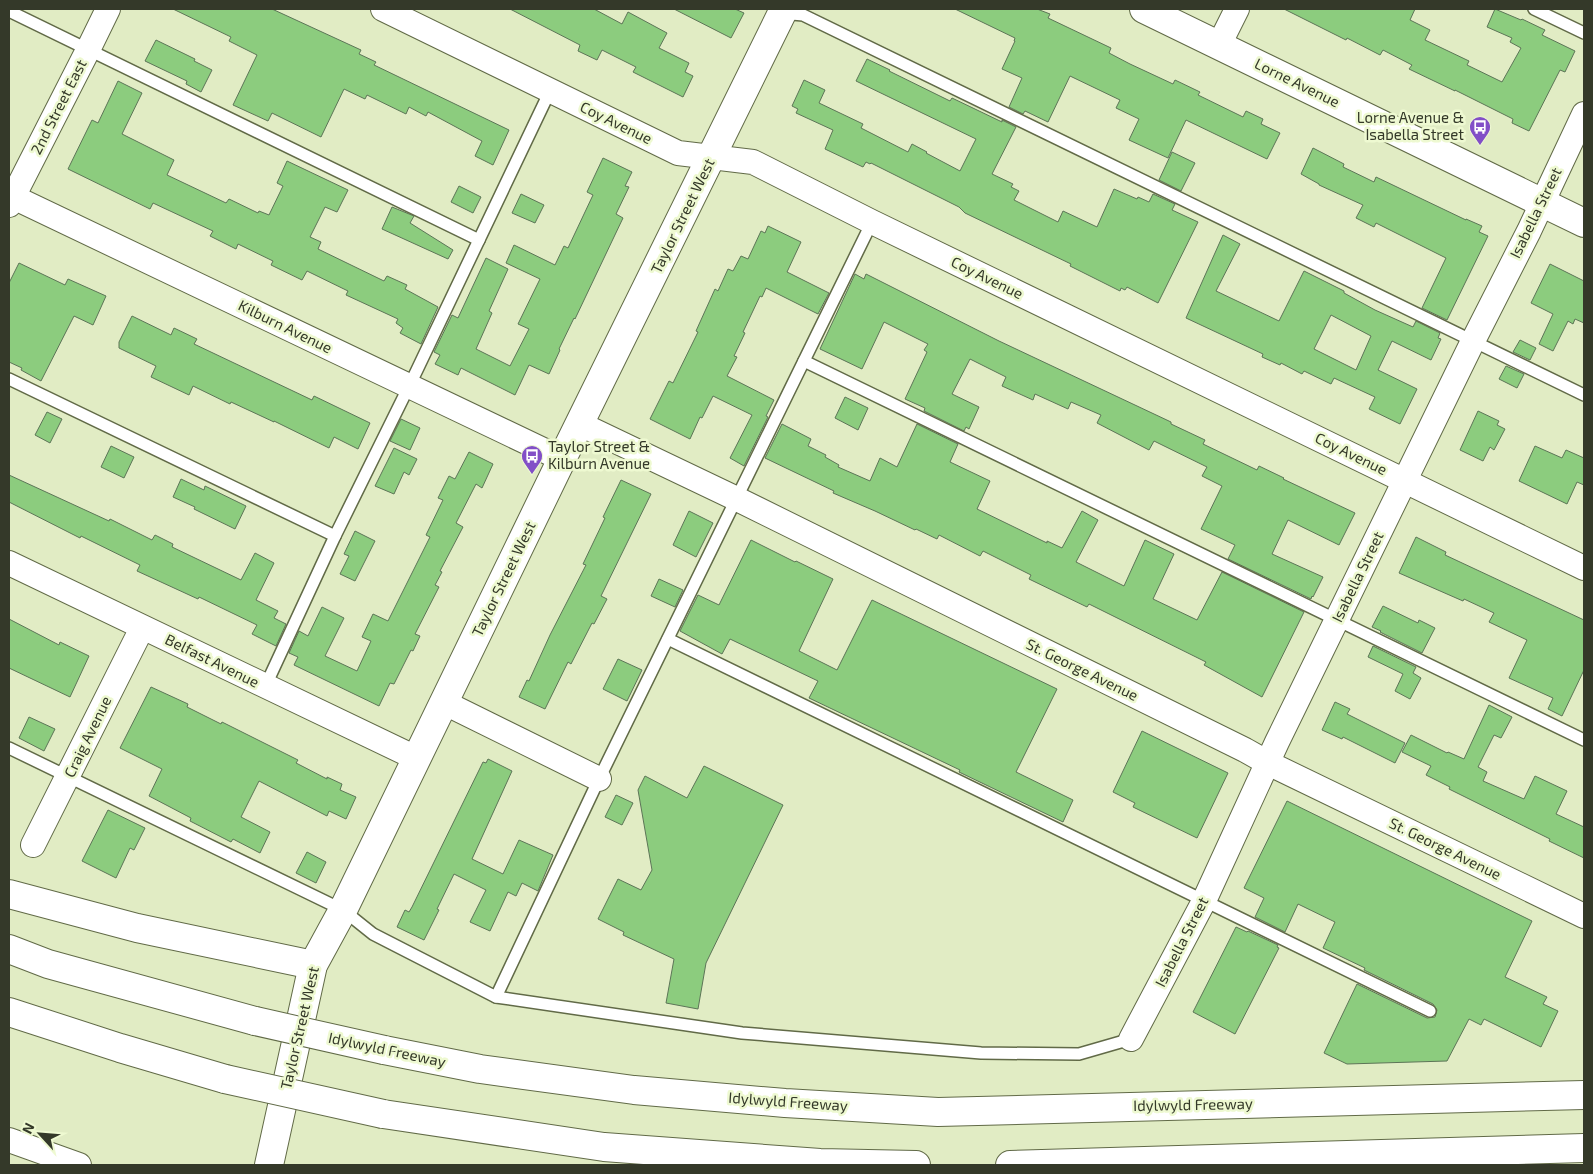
<svg xmlns="http://www.w3.org/2000/svg" width="1593" height="1174" font-family="'Exo 2',sans-serif">
<style>
.building{fill:#8ccc7e;stroke:#5c7557;fill-rule:evenodd}
.lines{fill:none;stroke-linecap:round;stroke-linejoin:round}
.service-casing{stroke:#616a47;stroke-width:14}
.minor-casing{stroke:#616a47;stroke-width:26}
.tertiary-casing{stroke:#616a47;stroke-width:30}
.secondary-casing{stroke:#616a47;stroke-width:30}
.motorway-casing{stroke:#616a47;stroke-width:30}
.service{stroke:#fff;stroke-width:11}
.minor{stroke:#fff;stroke-width:24}
.tertiary{stroke:#fff;stroke-width:28}
.secondary{stroke:#fff;stroke-width:28}
.motorway{stroke:#fff;stroke-width:28}
.motorway-bridge-casing{stroke:#616a47;stroke-width:30;stroke-linecap:butt}
.motorway-bridge{stroke:#fff;stroke-width:28}
.labels{text-anchor:middle;stroke-width:5;stroke-linejoin:round;paint-order:stroke}
.street-label{font-size:15px;fill:#343929;stroke:#eef9d1}
.poi-label{font-size:15px;fill:#343929;stroke:#eef9d1;text-anchor:end}
</style>
<rect width="100%" height="100%" fill="#e1ecc4"/>
<g class="building">
<polygon points="173,9 272,9 361,50 359,54 376,62 374,65 509,130 493,165 475,156 482,141 428,112 426,116 409,107 406,114 367,95 365,99 344,89 321,137 272,113 268,121 233,105 257,55 229,41 231,37"/>
<polygon points="510,9 594,9 622,24 628,12 667,33 659,48 689,63 685,72 693,76 683,97 633,72 636,67 602,50 597,60 578,51 580,45"/>
<polygon points="674,9 735,9 744,13 731,38"/>
<polygon points="955,9 1037,9 1050,14 1048,18 1111,48 1109,53 1130,64 1173,84 1175,80 1200,92 1198,95 1243,117 1246,111 1263,119 1261,124 1280,133 1267,159 1186,120 1168,158 1129,140 1139,119 1116,108 1120,100 1070,76 1048,122 1025,111 1023,114 1009,107 1022,78 1002,69 1015,41 1014,41 1015,38"/>
<polygon points="1284,9 1415,9 1410,20 1430,30 1425,40 1469,61 1467,65 1502,82 1521,48 1510,42 1512,38 1487,27 1495,9 1521,20 1522,19 1545,30 1542,35 1575,51 1565,72 1560,70 1529,131 1512,123 1513,119 1455,90 1455,91 1409,69 1412,65 1383,50 1380,55 1347,38 1346,40"/>
<polygon points="156,40 195,59 194,61 212,70 201,92 186,84 187,81 145,61"/>
<polygon points="867,59 890,70 889,71 950,101 952,98 1002,122 1002,120 1016,127 992,174 1013,184 1011,187 1019,191 1014,200 1058,222 1063,211 1097,227 1114,189 1137,199 1138,197 1149,202 1153,194 1175,204 1172,210 1198,222 1158,303 1127,287 1125,290 1121,288 1120,291 1070,266 1071,264 965,213 959,207 871,163 870,164 866,162 863,167 825,149 833,130 796,113 798,109 792,106 804,80 825,90 819,103 863,124 861,128 908,152 912,144 927,152 926,153 960,171 976,139 856,81"/>
<polygon points="118,81 142,93 122,134 174,160 167,175 226,203 229,199 258,213 259,211 269,215 283,186 277,183 287,161 348,190 337,212 325,207 310,237 321,242 318,249 384,281 387,276 407,285 405,289 438,307 421,344 400,333 403,328 396,323 398,319 346,295 348,291 307,271 302,280 271,265 273,261 238,244 236,249 210,236 213,231 153,203 150,209 68,169 92,120 98,123"/>
<polygon points="1313,148 1344,164 1343,167 1374,182 1376,177 1466,220 1466,219 1482,226 1479,232 1488,236 1447,320 1422,308 1446,258 1376,223 1374,227 1356,218 1363,205 1319,185 1319,184 1301,174"/>
<polygon points="1172,152 1195,163 1181,191 1159,180"/>
<polygon points="603,158 632,172 625,186 629,187 616,214 623,218 575,319 574,318 559,349 560,350 549,374 529,365 515,395 461,368 458,375 435,364 440,355 434,352 452,315 458,318 486,258 508,269 489,311 492,313 476,349 510,366 529,329 518,324 540,279 506,263 514,245 555,265 564,246 568,248 593,195 587,192"/>
<polygon points="459,186 481,197 473,213 451,202"/>
<polygon points="521,194 544,205 535,223 512,213"/>
<polygon points="392,207 414,216 410,223 453,250 448,259 382,229"/>
<polygon points="768,226 801,242 787,272 829,293 818,314 766,288 762,297 760,296 743,332 745,333 734,356 737,357 727,376 774,400 766,416 768,417 744,466 730,458 752,415 713,396 702,418 700,417 690,439 650,419 669,381 673,383 698,332 696,331 715,289 718,291 728,269 733,271 741,256 748,259 761,231 765,233"/>
<path d="M1223,235l17,9 -24,47 63,30 25,-50 40,20v2l31,17 38,17 3,-6 24,12 -2,5 3,1 -10,21 -39,-19 -14,29 39,19 -17,35 -31,-15 6,-12 -41,-19 -3,6 -27,-13 -2,3 -21,-11 -1,2 -18,-8 1,-3 -77,-36zM1331,315l40,21 -15,34 -42,-21z"/>
<polygon points="19,263 65,285 68,279 106,296 93,325 74,316 41,381 21,370 22,368 9,362 9,283"/>
<polygon points="1550,264 1584,281 1584,323 1575,319 1573,324 1568,321 1553,351 1539,344 1553,314 1531,303"/>
<polygon points="855,274 864,279 866,274 999,341 1171,422 1171,424 1205,440 1203,444 1257,470 1259,466 1284,478 1283,479 1355,513 1339,545 1288,520 1272,554 1323,577 1313,597 1312,596 1311,599 1228,559 1235,545 1201,529 1222,486 1202,476 1207,467 1154,441 1149,450 1097,423 1101,415 1071,402 1068,409 1035,394 1033,400 1002,386 1006,377 970,359 952,394 979,407 969,429 966,427 964,431 924,411 925,408 905,399 927,352 924,350 928,344 884,322 862,369 820,349"/>
<polygon points="132,316 171,335 174,328 197,339 194,344 312,400 314,396 370,423 358,449 334,437 329,448 274,421 274,422 231,402 230,404 193,386 189,395 151,377 156,366 119,348 119,342"/>
<polygon points="1520,340 1536,348 1530,360 1513,352"/>
<polygon points="1506,366 1524,374 1517,388 1499,379"/>
<polygon points="845,397 868,408 858,430 835,418"/>
<polygon points="1478,411 1499,421 1497,425 1505,429 1494,450 1490,447 1483,461 1460,450"/>
<polygon points="47,412 62,419 50,443 35,435"/>
<polygon points="401,419 420,428 410,450 390,441"/>
<polygon points="782,424 811,439 808,446 826,455 825,457 839,465 838,467 870,481 880,458 897,467 917,424 958,444 950,462 990,481 977,509 1047,543 1047,541 1062,548 1082,511 1098,520 1076,562 1124,586 1145,540 1174,554 1153,599 1197,620 1222,572 1304,612 1262,697 1204,665 1206,662 1089,604 1087,607 1029,579 1031,575 983,551 980,556 939,535 937,539 916,529 915,530 875,511 833,493 834,491 765,458"/>
<polygon points="111,446 134,457 124,478 101,467"/>
<polygon points="1535,446 1562,458 1566,450 1584,458 1584,485 1577,482 1567,504 1519,481"/>
<polygon points="394,448 417,459 409,475 404,472 394,494 375,486"/>
<polygon points="469,452 493,464 482,488 476,484 456,523 463,527 440,571 442,572 435,585 439,587 415,634 420,636 413,651 411,650 394,684 390,683 379,706 294,665 298,657 289,653 299,631 308,636 322,607 344,618 325,656 357,671 371,641 362,637 373,614 388,621 430,537 426,535 443,500 438,498 449,476 455,479"/>
<polygon points="9,475 109,521 110,519 152,540 155,535 173,544 172,547 241,580 255,553 274,563 256,600 278,611 274,618 286,624 276,646 252,634 257,625 199,597 198,599 137,571 140,565 81,536 80,538 9,502"/>
<polygon points="181,479 204,490 205,486 246,506 235,529 194,509 195,507 173,497"/>
<polygon points="621,480 651,494 601,596 607,599 594,624 592,623 571,664 568,662 545,709 519,697 527,680 529,681 550,635 586,565 583,564 605,518 603,517"/>
<polygon points="689,511 713,523 696,557 673,545"/>
<polygon points="355,531 375,541 355,581 340,574 349,556 344,554"/>
<polygon points="1416,537 1446,552 1445,555 1584,620 1584,670 1562,716 1548,709 1553,698 1509,678 1527,640 1489,622 1494,613 1464,599 1463,601 1399,573"/>
<polygon points="751,540 795,562 796,561 833,579 799,651 837,670 872,600 1057,689 1016,772 1073,800 1063,822 959,772 960,770 809,698 818,681 730,639 722,654 680,631 698,595 719,605"/>
<polygon points="659,579 683,590 675,607 651,596"/>
<polygon points="1383,606 1418,623 1419,620 1435,628 1422,653 1380,632 1381,631 1372,627"/>
<polygon points="9,619 59,645 60,642 89,656 70,697 9,668"/>
<polygon points="1373,646 1416,667 1413,673 1421,678 1410,699 1395,691 1403,674 1368,657"/>
<polygon points="618,659 642,670 627,701 603,689"/>
<polygon points="151,687 188,704 187,707 221,724 222,722 298,760 296,763 327,779 327,777 342,784 340,790 356,797 346,819 329,811 327,816 259,781 241,817 270,832 260,853 233,839 231,842 190,821 191,818 149,796 162,769 120,748"/>
<polygon points="1335,702 1350,709 1347,714 1405,743 1395,763 1343,737 1342,739 1322,730"/>
<polygon points="1489,705 1512,717 1501,738 1494,735 1478,767 1487,772 1483,781 1524,799 1535,776 1567,791 1556,814 1584,827 1584,858 1549,841 1550,839 1449,789 1450,787 1426,775 1431,766 1402,752 1411,735 1447,753 1448,752 1464,759"/>
<polygon points="29,717 55,729 44,751 19,738"/>
<polygon points="1142,731 1228,773 1197,838 1133,807 1135,803 1113,792"/>
<polygon points="488,759 512,771 472,859 503,874 519,840 553,855 538,891 522,883 516,896 508,892 490,931 470,922 486,890 454,874 437,909 439,910 424,940 397,927 405,910 409,912 412,907 483,762 486,763"/>
<polygon points="704,766 783,805 706,963 698,1009 666,1003 674,959 623,935 624,932 598,919 618,879 641,890 652,870 638,790 645,776 687,798"/>
<polygon points="616,795 633,803 622,825 605,817"/>
<polygon points="1287,801 1532,921 1505,977 1547,997 1543,1004 1558,1011 1541,1047 1484,1019 1481,1025 1469,1019 1447,1061 1347,1064 1324,1053 1357,984 1427,1018 1435,1017 1437,1010 1433,1004 1364,970 1365,968 1323,948 1335,922 1298,904 1285,932 1255,917 1264,898 1244,888"/>
<polygon points="108,810 145,828 134,850 130,848 116,878 82,861"/>
<polygon points="307,852 326,862 316,883 296,873"/>
<polygon points="1236,927 1247,932 1248,931 1278,945 1277,947 1279,948 1235,1034 1193,1012"/>
</g>
<g class="lines">
<g class="service-casing">
<g id="service">
<polyline points="1534,9 1584,33"/>
<polyline points="9,11 479,240"/>
<polyline points="781,13 803,15 1584,395"/>
<polyline points="804,361 1584,740"/>
<polyline points="9,379 335,536"/>
<polyline points="668,639 1430,1011"/>
<polyline points="265,687 335,536 416,372 550,91"/>
<polyline points="9,748 343,910 373,934 496,997 599,779 872,222"/>
<polyline points="496,997 742,1033 981,1053 1079,1054 1131,1039"/>
</g>
</g>
<g class="minor-casing">
<g id="minor">
<polyline points="383,9 678,153 753,162 872,222 1584,568"/>
<polyline points="1219,45 1237,9"/>
<polyline points="9,195 562,459"/>
<polyline points="9,205 88,50 108,9"/>
<polyline points="580,424 737,499 1245,750 1268,763 1584,916"/>
<polyline points="9,563 416,758"/>
<polyline points="445,703 599,779"/>
<polyline points="33,845 142,628"/>
<polyline points="1131,1039 1204,901 1277,742 1473,341 1529,231 1584,114"/>
<polyline points="9,1140 79,1165"/>
</g>
</g>
<g class="tertiary-casing">
<polyline id="tertiary" points="269,1165 313,965 343,910 562,459 784,9"/>
</g>
<g class="secondary-casing">
<polyline id="secondary" points="1144,9 1584,223"/>
</g>
<g class="motorway-casing">
<g id="motorway">
<polyline points="9,894 137,928 313,965"/>
<polyline points="9,949 48,964 255,1021"/>
<polyline points="9,1012 120,1048 225,1079"/>
<polyline points="384,1050 480,1069 634,1090 785,1103 938,1112 1584,1095"/>
<polyline points="383,1114 604,1147 820,1163 916,1165"/>
<polyline points="1010,1165 1584,1148"/>
</g>
</g>
<use href="#service" class="service"/>
<use href="#minor" class="minor"/>
<use href="#tertiary" class="tertiary"/>
<use href="#secondary" class="secondary"/>
<use href="#motorway" class="motorway"/>
<g class="motorway-bridge-casing">
<g id="motorway-bridge">
<polyline points="255,1021 384,1050"/>
<polyline points="225,1079 383,1114"/>
</g>
</g>
<use href="#motorway-bridge" class="motorway-bridge"/>
</g>
<defs>
<g id="bus-pin" transform="scale(1.125)"><path d="M0 17L-7.5 6A9.5 9.5 0 1 1 7.5 6Z" fill="#824fc7" stroke="#eef9d1"/><path d="M-5-6H5V4H4V6H2V4H-2V6H-4V4H-5ZM-3.5-4V0h7V-4ZM-3.5 1.2v1.5H-2V1.2ZM2 1.2v1.5H3.5V1.2Z" fill="#fff"/></g>
</defs>
<g fill-rule="evenodd">
<use href="#bus-pin" x="1480" y="127"/>
<use href="#bus-pin" x="532" y="456"/>
</g>
<g class="labels">
<g class="street-label">
<text transform="translate(1297 83) rotate(26)" y="5">Lorne Avenue</text>
<text transform="translate(59 107) rotate(-63)" y="5">2nd Street East</text>
<text transform="translate(616 123) rotate(26)" y="5">Coy Avenue</text>
<text transform="translate(1536 213) rotate(-64)" y="5">Isabella Street</text>
<text transform="translate(683 216) rotate(-64)" y="5">Taylor Street West</text>
<text transform="translate(987 278) rotate(26)" y="5">Coy Avenue</text>
<text transform="translate(285 327) rotate(26)" y="5">Kilburn Avenue</text>
<text transform="translate(1351 454) rotate(26)" y="5">Coy Avenue</text>
<text transform="translate(1358 577) rotate(-64)" y="5">Isabella Street</text>
<text transform="translate(504 579) rotate(-64)" y="5">Taylor Street West</text>
<text transform="translate(212 661) rotate(26)" y="5">Belfast Avenue</text>
<text transform="translate(1082 670) rotate(26)" y="5">St. George Avenue</text>
<text transform="translate(88 737) rotate(-64)" y="5">Craig Avenue</text>
<text transform="translate(1445 849) rotate(26)" y="5">St. George Avenue</text>
<text transform="translate(1182 942) rotate(-63)" y="5">Isabella Street</text>
<text transform="translate(300 1028) rotate(-77)" y="5">Taylor Street West</text>
<text transform="translate(387 1050) rotate(12)" y="5">Idylwyld Freeway</text>
<text transform="translate(788 1102) rotate(4)" y="5">Idylwyld Freeway</text>
<text transform="translate(1193 1105) rotate(-1)" y="5">Idylwyld Freeway</text>
</g>
<g class="poi-label">
<text x="1464" y="123">Lorne Avenue &amp;<tspan x="1464" dy="17">Isabella Street</tspan></text>
<text x="548" y="452" text-anchor="start">Taylor Street &amp;<tspan x="548" dy="17">Kilburn Avenue</tspan></text>
</g>
</g>
<rect width="1593" height="1174" fill="none" stroke="#343929" stroke-width="20"/>
<g transform="translate(40 1134) rotate(296)" stroke="#eef9d1" stroke-width="4" paint-order="stroke">
<path d="M0-4L9 19L0 12L-9 19Z" fill="#343929"/>
<text y="-8" font-size="14" font-weight="bold" text-anchor="middle" fill="#343929">N</text>
</g>
</svg>
